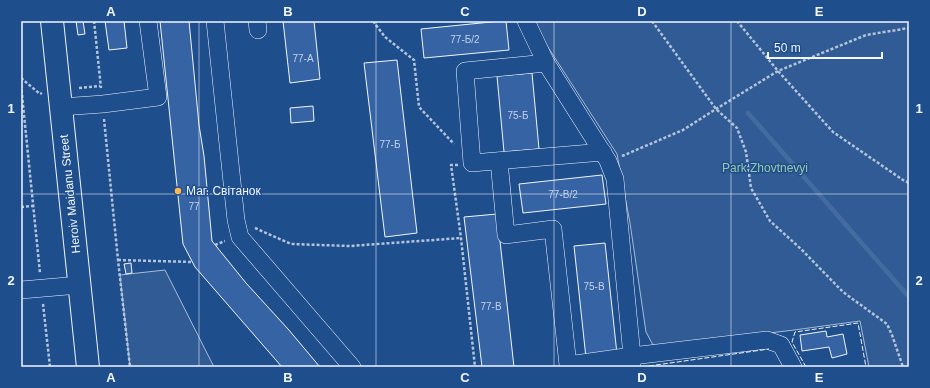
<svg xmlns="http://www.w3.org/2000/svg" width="930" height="388" font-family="Arial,sans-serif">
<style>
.green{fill:#305b95;stroke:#a8bbd7}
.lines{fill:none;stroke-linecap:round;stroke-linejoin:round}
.stream{stroke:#446ba0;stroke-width:4.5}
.building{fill:#3563a3;stroke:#f2f6ff}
.minor-casing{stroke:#f2f6ff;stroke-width:18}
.major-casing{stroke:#f2f6ff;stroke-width:24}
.path{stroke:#b3c4dc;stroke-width:2.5;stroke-dasharray:3 2;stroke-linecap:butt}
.minor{stroke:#1f4e8c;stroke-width:17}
.major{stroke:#1f4e8c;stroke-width:22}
.fence{stroke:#f2f6ff;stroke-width:1;stroke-dasharray:5 2;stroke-linecap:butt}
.grid{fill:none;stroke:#f2f6ff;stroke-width:1;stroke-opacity:0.55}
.poi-dot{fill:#ffb74d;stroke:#1f4e8c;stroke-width:1.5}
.labels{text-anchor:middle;stroke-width:3;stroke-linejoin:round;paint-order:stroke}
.number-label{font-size:10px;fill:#c3d1e8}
.park-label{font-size:12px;fill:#97c8a6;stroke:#1f4e8c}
.poi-label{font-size:12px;fill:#f2f6ff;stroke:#1f4e8c;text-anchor:start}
.street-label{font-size:12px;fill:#f2f6ff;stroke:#1f4e8c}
.neatline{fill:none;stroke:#f2f6ff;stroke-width:1.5}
.grid-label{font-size:13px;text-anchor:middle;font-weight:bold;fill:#f2f6ff}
</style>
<rect width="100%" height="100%" fill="#1f4e8c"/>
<g class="green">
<polygon points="534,21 909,21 909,367 869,367 860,321 794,330 654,347 646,332 630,223 617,154 544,41"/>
<polygon points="165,270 214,367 130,367 120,275"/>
</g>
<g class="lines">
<polyline class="stream" points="748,113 909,297"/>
</g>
<g class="building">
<polygon points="76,21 83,21 85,34 78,35"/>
<polygon points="105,21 124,21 127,48 109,50"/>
<polygon points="160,21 189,21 199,125 204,156 212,241 246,283 288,329 320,367 282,367 195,267 183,244"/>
<polygon points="283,21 314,21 320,79 290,83"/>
<polygon points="501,21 506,21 509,50 424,58 421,29"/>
<polygon points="397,60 417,233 385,237 364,63"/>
<polygon points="532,73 539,149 504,152 497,76"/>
<polygon points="313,106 314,121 291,123 290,108"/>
<polygon points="602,175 606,204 523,213 519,184"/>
<polygon points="497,214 514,367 482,367 464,217"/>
<polygon points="605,243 617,354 586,358 574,246"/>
<polygon points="131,263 132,273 126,274 124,264"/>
<polygon points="826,331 827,337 843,334 847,354 832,358 829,347 802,351 800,335"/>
</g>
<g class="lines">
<g class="minor-casing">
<g id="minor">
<polyline points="215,21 236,220 240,237 352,367"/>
<polyline points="257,21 258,30"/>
<polyline points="526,21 546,63 608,161 615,179 632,356 632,367"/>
<polyline points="546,63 465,71 472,163 603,152"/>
<polyline points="61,107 103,104 158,97 148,21"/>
<polyline points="499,161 506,235 553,229 568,365 632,356 767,340 781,345 793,367"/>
<polyline points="21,290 79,285"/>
</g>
</g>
<g class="major-casing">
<polyline id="major" points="52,21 88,367"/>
</g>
<g class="path">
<polyline points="94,21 101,88"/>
<polyline points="373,21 385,37 414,60 419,107 454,144"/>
<polyline points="652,21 716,109 737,128 746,152 751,188 770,221 801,249 843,292 887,324 892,335 903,367"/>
<polyline points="737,21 778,71 833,132 903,180 909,183"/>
<polyline points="21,78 40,94 42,93"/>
<polyline points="21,85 40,273"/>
<polyline points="79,88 100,86"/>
<polyline points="104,119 118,260 130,367"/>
<polyline points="622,156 683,130 716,109 778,71 866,35 909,28"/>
<polyline points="458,165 451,165 461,238 475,367"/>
<polyline points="21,207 32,206"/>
<polyline points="255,228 291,244 350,246 461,238"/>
<polyline points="215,245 225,241"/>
<polyline points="118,260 192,262"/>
<polyline points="43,304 50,367"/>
</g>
<use href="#minor" class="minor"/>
<use href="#major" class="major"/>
<g class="fence">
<polyline points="642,367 769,349"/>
<polyline points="806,367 792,342 795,332 858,323 866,367"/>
</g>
</g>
<path class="grid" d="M199,21v346M376,21v346M554,21v346M731,21v346M21,194h888"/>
<circle class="poi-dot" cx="178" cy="191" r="4"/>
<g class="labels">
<g class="number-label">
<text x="465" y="43">77-Б/2</text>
<text x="303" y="62">77-А</text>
<text x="518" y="119">75-Б</text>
<text x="390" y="148">77-Б</text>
<text x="563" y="198">77-В/2</text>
<text x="194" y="210">77</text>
<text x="594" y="290">75-В</text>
<text x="491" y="310">77-В</text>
</g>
<g class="park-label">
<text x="765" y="172">Park Zhovtnevyi</text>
</g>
<g class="poi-label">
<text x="186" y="195">Маг. Світанок</text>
</g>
<g class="street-label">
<text transform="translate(70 194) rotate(-96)" y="4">Heroiv Maidanu Street</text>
</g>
</g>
<rect width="930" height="388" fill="none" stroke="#1f4e8c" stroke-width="44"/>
<path d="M768 52v6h114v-6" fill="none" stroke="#f2f6ff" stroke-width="2"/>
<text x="774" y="52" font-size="12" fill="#f2f6ff" stroke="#1f4e8c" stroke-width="3" paint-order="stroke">50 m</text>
<rect x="22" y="22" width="886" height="344" class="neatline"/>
<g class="grid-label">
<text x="111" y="16">A</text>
<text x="288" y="16">B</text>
<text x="465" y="16">C</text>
<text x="642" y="16">D</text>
<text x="819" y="16">E</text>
<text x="11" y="113">1</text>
<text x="919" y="113">1</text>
<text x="11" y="285">2</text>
<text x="919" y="285">2</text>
<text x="111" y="382">A</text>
<text x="288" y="382">B</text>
<text x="465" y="382">C</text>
<text x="642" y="382">D</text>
<text x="819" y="382">E</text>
</g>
</svg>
